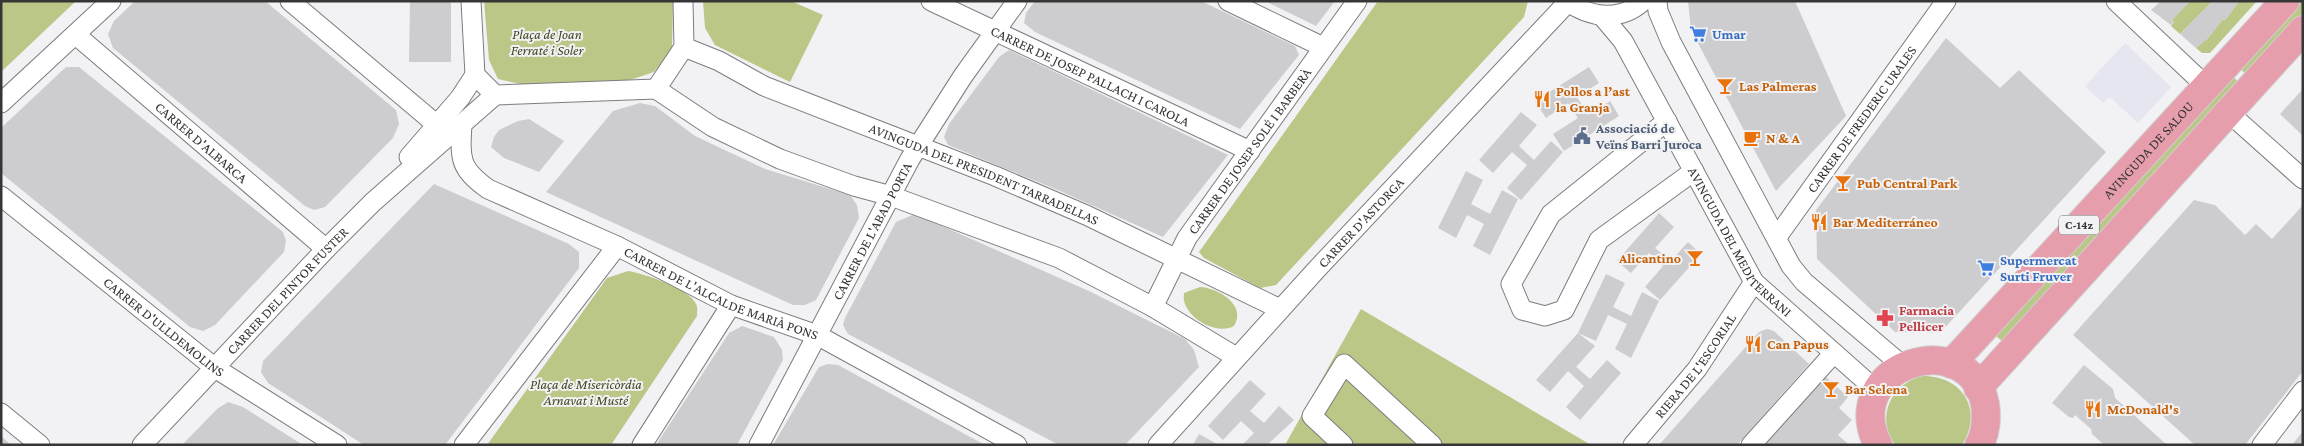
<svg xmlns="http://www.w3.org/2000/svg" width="2304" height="446" font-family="'Crimson Pro',serif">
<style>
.built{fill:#e6e6f0}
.green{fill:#bac787}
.building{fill:#cdccce}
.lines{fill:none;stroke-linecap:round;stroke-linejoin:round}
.minor-casing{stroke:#7d7d80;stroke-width:21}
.primary-casing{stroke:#cfcfcf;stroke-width:30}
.minor{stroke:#fff;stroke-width:19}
.primary{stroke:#e69eac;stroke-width:28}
.labels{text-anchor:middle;stroke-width:4;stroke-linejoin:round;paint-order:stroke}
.shield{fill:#f2f2f5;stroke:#6e6e70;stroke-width:1}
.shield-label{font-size:12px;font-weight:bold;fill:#363637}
.park-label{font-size:14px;font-style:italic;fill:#41481f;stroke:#f2f2f5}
.shop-label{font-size:14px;font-weight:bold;fill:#366cbe;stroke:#f2f2f5;text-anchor:start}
.street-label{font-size:14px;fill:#363637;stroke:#f2f2f5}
.food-label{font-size:14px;font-weight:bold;fill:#c56008;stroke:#f2f2f5;text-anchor:start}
.service-label{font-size:14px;font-weight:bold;fill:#4e5e75;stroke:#f2f2f5;text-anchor:start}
.health-label{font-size:14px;font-weight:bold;fill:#be3a42;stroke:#f2f2f5;text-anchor:start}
</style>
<rect width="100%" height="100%" fill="#f2f2f5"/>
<polygon class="built" points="2125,43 2171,87 2138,123 2110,97 2103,103 2085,86"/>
<g class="green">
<polygon points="1,1 76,1 1,72"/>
<polygon points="484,1 673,1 672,50 654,72 630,80 525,85 498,79 489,60"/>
<polygon points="703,1 791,1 823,15 790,82 715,45 705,28"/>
<polygon points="1378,1 1528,1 1524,17 1276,285 1260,288 1204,258 1199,252"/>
<polygon points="2190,1 2213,1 2180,34 2171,26 2174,22 2172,20"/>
<polygon points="2239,1 2257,1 2210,53 2202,53 2196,48 2208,38 2223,19 2225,20"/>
<polygon points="2298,1 2303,1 2303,15 2246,74 2239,68 2240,66"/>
<polygon points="2233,76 2238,82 2003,342 1995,335"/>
<path d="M628,271c15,2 62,18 68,33 2,3 1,8 1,12l-86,129h-124l120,-167z"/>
<path d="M1200,287c18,1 47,18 34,39 -18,10 -54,-10 -50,-33z"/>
<polygon points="1361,309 1591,445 1285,445"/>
<path d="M1922,376c40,-1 62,34 40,69h-67c-20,-28 -4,-61 27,-69z"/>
</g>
<g class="building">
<polygon points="135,1 265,1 396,110 399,124 393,138 325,207 314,210 305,206 113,48 108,34 114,21"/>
<polygon points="410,1 451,1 451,62 409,62"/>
<polygon points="1035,1 1201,1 1295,46 1299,55 1240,129 1035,32 1024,23 1026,13"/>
<polygon points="1265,1 1335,1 1316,26"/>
<polygon points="1688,1 1795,1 1846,116 1776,191 1691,30"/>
<polygon points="2161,1 2190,1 2172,20 2174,22 2171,25 2151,10"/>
<polygon points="2213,1 2239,1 2224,21 2223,19 2208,38 2196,48 2180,34"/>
<polygon points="1946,38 2000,88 2019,70 2106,152 1940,333 1895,332 1817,259 1816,210"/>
<polygon points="1009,50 1228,155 1163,237 1060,191 948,145 944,137 949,124 999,57"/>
<polygon points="66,67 79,67 283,232 286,241 284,252 215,325 203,331 190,327 1,173 1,128"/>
<polygon points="1589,67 1599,83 1577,97 1588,115 1610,101 1619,116 1564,151 1553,134 1578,118 1568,103 1546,118 1535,101"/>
<polygon points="2303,89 2303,136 2280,114"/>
<polygon points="640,103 655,106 695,136 765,169 850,195 857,205 859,218 816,300 805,305 793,305 546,192 613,111"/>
<polygon points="1521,112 1537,125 1519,146 1534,160 1551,141 1563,152 1521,200 1507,188 1527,165 1512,152 1493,173 1479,160"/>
<polygon points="529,119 564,141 539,172 504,158 491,147 494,137 499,130 518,121"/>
<polygon points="1466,171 1483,180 1471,204 1490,214 1502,190 1518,199 1490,255 1473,246 1484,224 1467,215 1456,238 1438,228"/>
<polygon points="434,184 569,244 579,252 579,268 445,445 364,445 268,383 261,372 263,361"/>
<polygon points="2194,200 2215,205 2245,235 2256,224 2272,239 2303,205 2303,371 2245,445 2195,445 2073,335"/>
<polygon points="1659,213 1674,227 1655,248 1671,261 1688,242 1701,254 1660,300 1645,287 1663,266 1649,253 1631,273 1617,261"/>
<polygon points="915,214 1091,292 1185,339 1194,350 1199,367 1125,445 1059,445 848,334 843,325 845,318 896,222"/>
<polygon points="1606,274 1625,283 1613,307 1631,316 1642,292 1659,301 1631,358 1615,349 1627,324 1608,315 1596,341 1578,333 1595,346 1576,367 1590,379 1607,360 1621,373 1580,420 1566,407 1584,386 1568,371 1550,392 1536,380 1578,333"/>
<polygon points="742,326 774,337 782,350 783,360 737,445 656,445 729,333"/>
<polygon points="1767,329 1774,331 1809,364 1737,445 1659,445 1759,332"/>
<polygon points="828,364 838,365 985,445 773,445 819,367"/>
<polygon points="2084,365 2113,389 2115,398 2167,445 2104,445 2092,434 2091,429 2075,415 2073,418 2069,417 2052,403"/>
<polygon points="1825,376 1848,397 1839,408 1852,420 1838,435 1849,445 1763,445"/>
<polygon points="1250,380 1266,394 1250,411 1264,423 1279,406 1294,420 1267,445 1242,445 1254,433 1241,421 1223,440 1208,426"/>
<polygon points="228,402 243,407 303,445 182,445 217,409"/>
<polygon points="2303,431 2303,445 2292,445"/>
<polygon points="1199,434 1219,445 1193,445"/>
<polygon points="1,436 11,445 1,445"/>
</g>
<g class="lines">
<g class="minor-casing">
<g id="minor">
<polyline points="290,1 437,125"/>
<polyline points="471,1 475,75 495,95 656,89 684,47 683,1"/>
<path id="s1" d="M931,1l319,150"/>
<polyline points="1228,1 1323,47"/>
<path d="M1567,1c23,17 54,21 76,0"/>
<polyline points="1657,1 1658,11 1671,42 1791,266 1804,282 1903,366"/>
<polyline points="2116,1 2207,87"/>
<path id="s2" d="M1602,16l21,25 131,241 123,109"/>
<path id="s3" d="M76,35l250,214"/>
<path id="s4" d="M684,47l35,14 45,25 231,90 91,39 194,94"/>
<polyline points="656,89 713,127 780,159 854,186 891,196 1059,258 1153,307 1236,357"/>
<polyline points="1,103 111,1"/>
<polyline points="2228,112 2303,179"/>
<polyline points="1667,121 1551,214 1511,284 1522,310 1545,316 1564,310 1599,240 1694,171"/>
<path id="s5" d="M462,124c-2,35 -3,44 26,65l129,57 114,59 86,30 200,110"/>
<polyline points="409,157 460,98 475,75"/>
<path id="s6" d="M1,196l214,172 122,77"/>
<path id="s7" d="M1777,237l169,-236"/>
<path id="s8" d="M1153,307l34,-69 170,-237"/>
<polyline points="1,413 40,445"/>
<path id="s9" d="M142,445l184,-196 47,-47 122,-107"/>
<polyline points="464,445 617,246"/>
<polyline points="642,445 731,305"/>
<path id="s10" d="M759,445l151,-286 53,-83 54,-75"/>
<path id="s11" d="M1158,445l159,-176 251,-267"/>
<polyline points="1343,445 1312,416 1344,364 1432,445"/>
<path id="s12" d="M1633,445l64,-76 57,-87"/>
<polyline points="1751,445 1834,353"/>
<polyline points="2262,445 2303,391"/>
</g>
</g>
<g class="primary-casing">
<g id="primary">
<path id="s13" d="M1951,364l334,-363"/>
<polyline points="1978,388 2303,30"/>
<path d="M1878,445c-40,-81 91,-121 107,-41 2,13 1,30 -6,41"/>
</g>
</g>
<use href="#minor" class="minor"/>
<use href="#primary" class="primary"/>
</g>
<defs>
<g id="supermarket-bare" transform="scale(1.35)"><path d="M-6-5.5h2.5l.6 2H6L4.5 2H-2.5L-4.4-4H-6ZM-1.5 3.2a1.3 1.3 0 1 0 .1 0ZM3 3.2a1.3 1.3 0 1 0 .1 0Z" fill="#3f7fe0" stroke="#f2f2f5" stroke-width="2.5" paint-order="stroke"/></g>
<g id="bar-bare" transform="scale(1.35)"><path d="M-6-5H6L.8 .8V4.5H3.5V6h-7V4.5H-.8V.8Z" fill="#e8710a" stroke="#f2f2f5" stroke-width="2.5" paint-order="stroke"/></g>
<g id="restaurant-bare" transform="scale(1.35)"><path d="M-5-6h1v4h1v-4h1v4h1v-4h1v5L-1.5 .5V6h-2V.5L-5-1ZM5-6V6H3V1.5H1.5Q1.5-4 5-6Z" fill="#e8710a" stroke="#f2f2f5" stroke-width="2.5" paint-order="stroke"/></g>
<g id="civic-bare" transform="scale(1.35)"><path d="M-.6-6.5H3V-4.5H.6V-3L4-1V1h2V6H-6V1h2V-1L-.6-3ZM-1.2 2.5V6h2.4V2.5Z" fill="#5c6f8a" stroke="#f2f2f5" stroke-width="2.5" paint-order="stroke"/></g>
<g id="cafe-bare" transform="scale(1.35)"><path d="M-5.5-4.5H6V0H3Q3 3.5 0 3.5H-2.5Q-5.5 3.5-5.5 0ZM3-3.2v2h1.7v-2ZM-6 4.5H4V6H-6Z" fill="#e8710a" stroke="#f2f2f5" stroke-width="2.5" paint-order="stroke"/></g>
<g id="pharmacy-bare" transform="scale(1.35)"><path d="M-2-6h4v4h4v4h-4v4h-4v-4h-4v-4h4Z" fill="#e0444e" stroke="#f2f2f5" stroke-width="2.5" paint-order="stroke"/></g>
</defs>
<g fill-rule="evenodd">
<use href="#supermarket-bare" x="1698" y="34"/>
<use href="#bar-bare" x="1725" y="86"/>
<use href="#restaurant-bare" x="1542" y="99"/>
<use href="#civic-bare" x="1582" y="136"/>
<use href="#cafe-bare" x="1752" y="138"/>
<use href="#bar-bare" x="1843" y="183"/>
<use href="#restaurant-bare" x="1819" y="222"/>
<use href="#bar-bare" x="1695" y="258"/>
<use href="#supermarket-bare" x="1986" y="268"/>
<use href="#pharmacy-bare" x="1885" y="318"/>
<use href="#restaurant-bare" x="1753" y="344"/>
<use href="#bar-bare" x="1831" y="389"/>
<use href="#restaurant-bare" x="2093" y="409"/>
</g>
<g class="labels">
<rect class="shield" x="2059" y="215.5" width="40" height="19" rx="4"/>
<g class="shield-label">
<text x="2079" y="229">C-14z</text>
</g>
<g class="park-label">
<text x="547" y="39">Plaça de Joan<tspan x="547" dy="16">Ferraté i Soler</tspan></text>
<text x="586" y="389">Plaça de Misericòrdia<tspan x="586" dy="16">Arnavat i Musté</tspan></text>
</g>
<g class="shop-label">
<text x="1712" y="39">Umar</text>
<text x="2000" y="265">Supermercat<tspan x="2000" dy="16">Surti Fruver</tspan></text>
</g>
<g class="street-label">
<text dy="5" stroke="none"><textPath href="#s1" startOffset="176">CARRER DE JOSEP PALLACH I CAROLA</textPath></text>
<text dy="5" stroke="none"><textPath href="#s7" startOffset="145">CARRER DE FREDERIC URALES</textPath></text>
<text dy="5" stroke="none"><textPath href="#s3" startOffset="165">CARRER D'ALBARCA</textPath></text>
<text dy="5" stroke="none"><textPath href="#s13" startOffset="291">AVINGUDA DE SALOU</textPath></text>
<text dy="5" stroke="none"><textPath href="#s8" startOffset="184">CARRER DE JOSEP SOLÉ I BARBERÀ</textPath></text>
<text dy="5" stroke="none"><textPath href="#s4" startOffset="326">AVINGUDA DEL PRESIDENT TARRADELLAS</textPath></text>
<text dy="5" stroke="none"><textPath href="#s11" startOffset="301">CARRER D'ASTORGA</textPath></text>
<text dy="5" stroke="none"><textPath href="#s10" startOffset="242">CARRER DE L'ABAD PORTA</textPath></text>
<text dy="5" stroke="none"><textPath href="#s2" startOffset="266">AVINGUDA DEL MEDITERRANI</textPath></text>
<text dy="5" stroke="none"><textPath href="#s9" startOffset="212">CARRER DEL PINTOR FUSTER</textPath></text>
<text dy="5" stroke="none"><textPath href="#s5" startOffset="331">CARRER DE L'ALCALDE MARIÀ PONS</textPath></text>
<text dy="5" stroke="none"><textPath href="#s6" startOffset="209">CARRER D'ULLDEMOLINS</textPath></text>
<text dy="5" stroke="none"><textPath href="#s12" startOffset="101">RIERA DE L'ESCORIAL</textPath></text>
</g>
<g class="food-label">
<text x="1739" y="91">Las Palmeras</text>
<text x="1556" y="96">Pollos a l’ast<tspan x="1556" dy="16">la Granja</tspan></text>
<text x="1766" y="143">N &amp; A</text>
<text x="1857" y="188">Pub Central Park</text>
<text x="1833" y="227">Bar Mediterráneo</text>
<text x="1681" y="263" text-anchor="end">Alicantino</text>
<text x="1767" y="349">Can Papus</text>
<text x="1845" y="394">Bar Selena</text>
<text x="2107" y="414">McDonald's</text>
</g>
<g class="service-label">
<text x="1596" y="133">Associació de<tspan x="1596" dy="16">Veïns Barri Juroca</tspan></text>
</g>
<g class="health-label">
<text x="1899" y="315">Farmacia<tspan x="1899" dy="16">Pellicer</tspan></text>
</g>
</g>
<rect width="2304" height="446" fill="none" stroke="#363637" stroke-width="5"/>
</svg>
